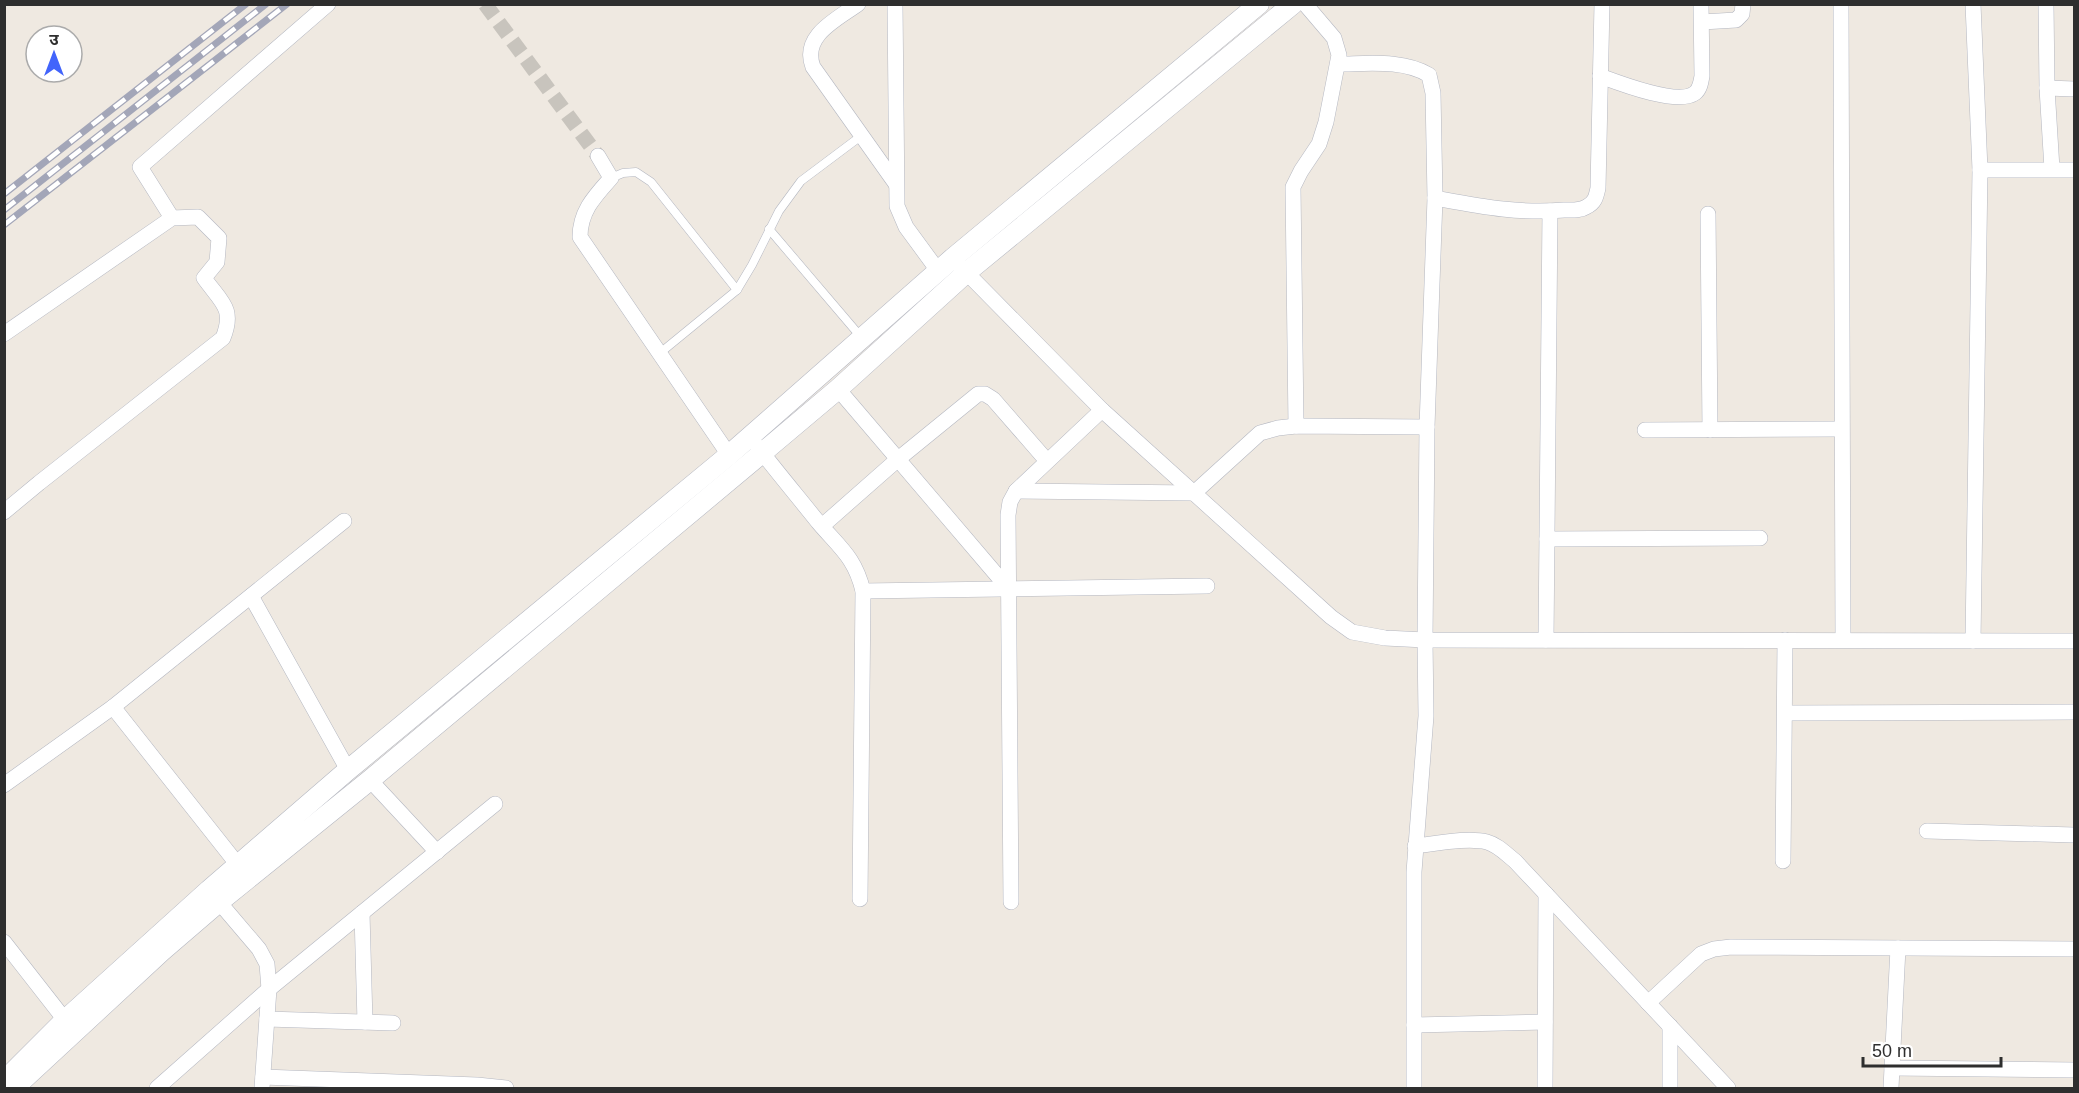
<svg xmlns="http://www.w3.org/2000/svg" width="2079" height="1093" font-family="Arial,'Noto Sans Devanagari',sans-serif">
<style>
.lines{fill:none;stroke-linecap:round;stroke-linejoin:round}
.minor-tunnel{stroke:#c8c4bd;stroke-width:15;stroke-dasharray:15 8;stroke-linecap:butt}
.service-casing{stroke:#b4b7c1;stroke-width:9}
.minor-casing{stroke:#b4b7c1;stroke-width:16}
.tertiary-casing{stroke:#b4b7c1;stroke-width:21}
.service{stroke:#fff;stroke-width:8}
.minor{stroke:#fff;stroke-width:15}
.tertiary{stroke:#fff;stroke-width:20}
.rail-casing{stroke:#a3a6b8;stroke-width:7}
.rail{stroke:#fff;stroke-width:4.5;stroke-dasharray:14;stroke-linecap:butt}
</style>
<rect width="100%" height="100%" fill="#efe9e1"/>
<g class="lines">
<polyline class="minor-tunnel" points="485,4 598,156"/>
<g class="service-casing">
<g id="service">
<polyline points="611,178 623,173 636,172 651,182 737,290"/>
<polyline points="769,229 861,337"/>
<polyline points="660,353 737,290 752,265 779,211 801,181 861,136"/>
</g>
</g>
<g class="minor-casing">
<g id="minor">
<path d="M858,4c-22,16 -57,32 -45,63l83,117"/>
<polyline points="895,4 897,206 906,227 939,272"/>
<polyline points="1841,4 1843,640"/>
<polyline points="1973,4 1980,170 2074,170"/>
<polyline points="2046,4 2047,88 2052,169"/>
<polyline points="1702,22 1736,20 1742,14 1743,4"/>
<path d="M1338,64c28,0 65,-5 91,11l4,18 2,105 -8,229 -2,213 1,76 -12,156v216"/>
<path d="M1600,76c19,7 78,30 95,17 5,-4 6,-11 7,-17l-1,-72"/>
<polyline points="2047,88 2074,89"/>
<path d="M598,156l13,22c-16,18 -31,33 -31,59l149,218"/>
<path d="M1435,198c44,8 83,16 129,12 7,0 16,1 22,-3 9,-4 10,-10 12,-19l4,-184"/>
<polyline points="1708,214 1710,430"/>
<polyline points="172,218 140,167 328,4"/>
<polyline points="959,265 1102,410 1331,617 1352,632 1385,638 1425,640 2074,641"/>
<path d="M4,334l168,-116 26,-1 21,21 -2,24 -13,16c17,24 31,30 19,60l-184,145 -35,29"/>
<polyline points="838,389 1007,587"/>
<polyline points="1296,426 1293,187 1301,171 1319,144 1326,122 1339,55 1334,38 1305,4"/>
<polyline points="1645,430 1841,429"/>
<path d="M757,446c20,26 41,51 61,76 21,25 37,35 45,69l-3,308"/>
<polyline points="1016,491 1194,493 1260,433 1278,428 1296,426 1427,427"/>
<polyline points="822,526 897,460 978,394 985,394 993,399 1047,461"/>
<polyline points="1547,539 1760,538"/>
<polyline points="863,591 1207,586"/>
<polyline points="251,596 348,770"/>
<polyline points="1546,640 1550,211"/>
<polyline points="1973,641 1980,170"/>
<polyline points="113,707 238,865"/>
<polyline points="1785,713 2074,712"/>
<polyline points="370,780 437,852"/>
<polyline points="4,785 113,707 344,521"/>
<polyline points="1927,831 2074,835"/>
<path d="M1415,846c20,-2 52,-9 72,-4 11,3 19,12 28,19l213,227"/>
<polyline points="1783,861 1785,640"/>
<polyline points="219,902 259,949 267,964 269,989 262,1088"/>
<polyline points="1011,902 1008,515 1010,502 1016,491 1102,410"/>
<polyline points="362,913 365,1022"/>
<polyline points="4,942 65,1020"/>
<polyline points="1648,1003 1701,954 1714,949 1731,947 2074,949"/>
<polyline points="267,1019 393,1023"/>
<polyline points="1414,1025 1545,1022"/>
<polyline points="1670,1026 1670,1088"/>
<polyline points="1892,1068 2074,1070"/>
<polyline points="263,1077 477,1085 506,1088"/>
<polyline points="157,1088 269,989 495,804"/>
<polyline points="1545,1088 1546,894"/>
<polyline points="1891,1088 1898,948"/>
</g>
</g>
<g class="tertiary-casing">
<g id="tertiary">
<polyline points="9,1076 65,1020 209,890 348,770 729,455 953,258 1259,4"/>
<polyline points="14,1088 162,951 219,902 370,780 762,453 838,389 967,272 1293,4"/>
</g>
</g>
<use href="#service" class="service"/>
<use href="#minor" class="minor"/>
<use href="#tertiary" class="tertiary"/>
<g class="rail-casing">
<g id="rail">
<polyline points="4,194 246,4"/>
<polyline points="4,210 266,4"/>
<polyline points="4,225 287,4"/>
</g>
</g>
<use href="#rail" class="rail"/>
</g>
<rect width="2079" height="1093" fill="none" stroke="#2e2e2e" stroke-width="12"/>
<g transform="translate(54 54)"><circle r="28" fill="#ffffff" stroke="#ababab" stroke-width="1.5"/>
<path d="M0-4.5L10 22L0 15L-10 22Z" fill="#4264fb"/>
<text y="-9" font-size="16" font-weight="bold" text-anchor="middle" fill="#2e2e2e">उ</text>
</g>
<path d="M1863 1057v9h138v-9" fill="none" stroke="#2e2e2e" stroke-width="3"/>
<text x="1872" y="1057" font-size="18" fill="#2e2e2e" stroke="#ffffff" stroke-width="4.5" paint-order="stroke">50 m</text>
</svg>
